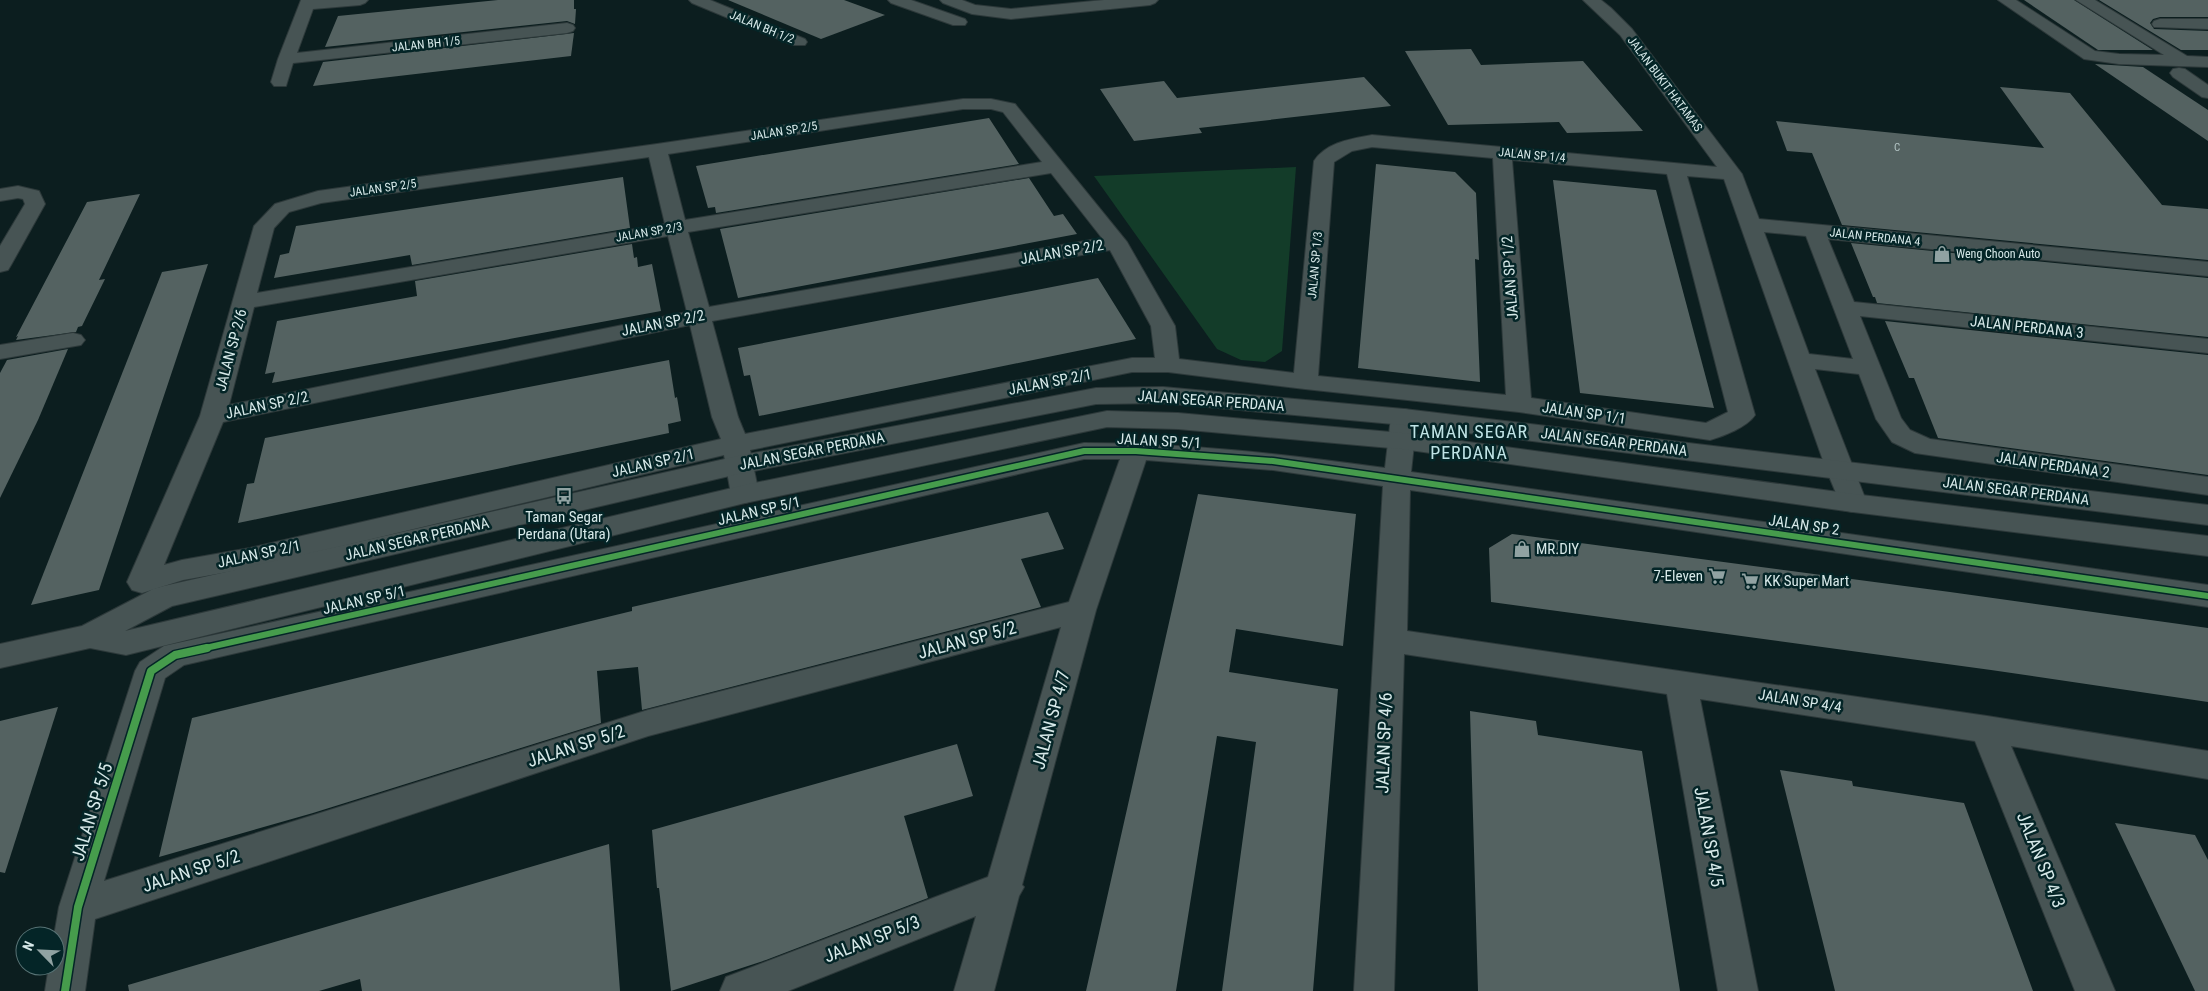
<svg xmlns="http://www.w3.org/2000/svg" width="2208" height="991" font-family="'Roboto Condensed',sans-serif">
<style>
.green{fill:#133c29}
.building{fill:#546261}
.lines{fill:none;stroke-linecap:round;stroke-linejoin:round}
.street-casing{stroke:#2d393a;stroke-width:2}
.secondary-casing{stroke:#2d393a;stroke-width:2}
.street{fill:#475454;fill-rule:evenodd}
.secondary{fill:#475454;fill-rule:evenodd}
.cycleway-far1-casing{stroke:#042527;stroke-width:9}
.cycleway-casing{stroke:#042527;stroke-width:11}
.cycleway-far1{stroke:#469c4c;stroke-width:6}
.cycleway{stroke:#469c4c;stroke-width:8}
.labels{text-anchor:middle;stroke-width:5;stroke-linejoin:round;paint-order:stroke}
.far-number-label{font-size:11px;fill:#b6c7c7}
.far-street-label{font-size:12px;fill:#d7e9e9;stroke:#042527}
.far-poi-label{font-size:12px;fill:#d7e9e9;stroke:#042527;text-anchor:start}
.street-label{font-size:15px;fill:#d7e9e9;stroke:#042527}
.poi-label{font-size:15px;fill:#d7e9e9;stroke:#042527;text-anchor:start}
.quarter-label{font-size:18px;letter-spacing:1px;fill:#c0e4e6;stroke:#042527}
.near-street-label{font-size:18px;fill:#d7e9e9;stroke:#042527}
</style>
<rect width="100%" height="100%" fill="#0c1e1f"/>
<polygon class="green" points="1296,167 1282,351 1265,362 1241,360 1217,349 1094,176"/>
<g class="building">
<polygon points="498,0 574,0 574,9 576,9 575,24 567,21 325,47 338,16"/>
<polygon points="728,0 844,0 885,15 821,39"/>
<polygon points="2024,0 2074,0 2153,50 2098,50"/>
<polygon points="2099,0 2208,0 2208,17 2160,17 2153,19 2150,23 2154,29 2208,31 2208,50 2181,50"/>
<polygon points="574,33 571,56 313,86 323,62"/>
<polygon points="1471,49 1481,65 1583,61 1643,131 1567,133 1559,122 1448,125 1405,51"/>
<polygon points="2095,64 2143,67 2208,110 2208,141"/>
<polygon points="1364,77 1391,106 1199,128 1202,133 1134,141 1100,89 1164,81 1177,98"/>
<polygon points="2000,87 2070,93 2162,205 2208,209 2208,260 1842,225 1812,153 1787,151 1776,121 2044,148"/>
<polygon points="989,118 1019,164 716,213 715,207 708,208 696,166"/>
<polygon points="1376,164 1455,172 1476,193 1479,260 1475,259 1480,382 1358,368"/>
<polygon points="623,177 630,228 412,265 410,255 274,278 280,255 289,253 296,226"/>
<polygon points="1029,178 1054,216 1063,214 1077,234 738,298 720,229"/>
<polygon points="1553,180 1656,190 1714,408 1580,393"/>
<polygon points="140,194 99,280 105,279 82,326 78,327 76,332 16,340 18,336 16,337 87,202"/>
<polygon points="1851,243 2208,278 2208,337 1877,303 1875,297 1873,297"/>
<polygon points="632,244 634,258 637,257 638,267 652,264 661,311 272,383 275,372 265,374 277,321 417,296 415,281"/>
<polygon points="208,264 99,590 31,605 162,272"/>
<polygon points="1098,278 1136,339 759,416 750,375 744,376 738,348"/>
<polygon points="1885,321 2208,355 2208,475 1938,438 1914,378 1909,378"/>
<polygon points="68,349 38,420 0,498 0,373 7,360"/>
<polygon points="669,360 675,398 677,397 681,421 668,424 669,433 238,523 247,484 254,483 265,438"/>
<polygon points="1198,494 1356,514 1343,646 1236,629 1229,672 1338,689 1313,991 1222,991 1256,742 1217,736 1176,991 1086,991"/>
<polygon points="1048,512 1064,549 1021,559 1041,607 642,710 638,667 597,671 601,723 313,813 159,857 192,718 632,611 632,607"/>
<polygon points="1512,534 1950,592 2208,628 2208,702 1991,670 1491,602 1489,548"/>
<polygon points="58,707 5,873 0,872 0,721"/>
<polygon points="1470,711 1536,721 1538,735 1642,751 1680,991 1478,991"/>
<polygon points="957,744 973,796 904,816 928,898 766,960 671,991 659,888 657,888 652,830"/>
<polygon points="1780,770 1852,781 1853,786 1964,803 2033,991 1835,991"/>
<polygon points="2115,823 2195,835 2208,860 2208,991 2195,991"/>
<polygon points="609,844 620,991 362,991 360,979 319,991 129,991 128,985"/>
</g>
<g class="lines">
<g class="street-casing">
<g id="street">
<polygon points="301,0 368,0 365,3 360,5 313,9 297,53 567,23 573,25 575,28 573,31 567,33 293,63 286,86 274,86 271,82 278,59"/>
<polygon points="689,0 710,0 805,39 807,42 805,45 793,45 692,3"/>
<polygon points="888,0 911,0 965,19 967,22 965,25 953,25 891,3"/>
<polygon points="940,0 962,0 975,5 1011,9 1104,0 1158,0 1155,3 1150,5 1011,19 972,14 943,3"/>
<path d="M1583,0h18l10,8 21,21 110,145 17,45 449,43v14l-380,-37 26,63 354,37v14l-348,-37 41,102 9,12 20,9 278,38v18l-293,-42 -23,-11 -16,-23 -17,-45 -44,-5 52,134 -4,7 -10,2 -10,-2 -17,-41 -102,-290 -37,-3 68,239c-8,12 -31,21 -45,25l-191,-28 -214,-23 -137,-17h-36l-382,78 9,44 -4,6 -10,3 -10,-3 -4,-6 -7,-39 -474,113 -67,12 -41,13 -10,-3 -5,-8 73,-166 54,-190 21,-22 43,-13 339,-47 306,-45h28l24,5 112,138 48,84 4,33 115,14 20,-212c13,-19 37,-22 58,-26l345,32 -97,-132zM963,109h28l12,3 39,50 -357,58 -17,-66zM1372,147l121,11 13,237 -188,-19 16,-214 18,-11zM649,157l16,67 -408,69 17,-65 15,-16 32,-9zM1512,160l155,14 61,238 -22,11 -175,-25zM1051,173l51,65 -393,69 -21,-75zM1764,232l42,4 47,123 -44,-5zM668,236l19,76 -458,93 25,-98zM1110,250l41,76 4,32h-23l-387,76 -7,-17 -26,-96zM690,325l22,92 9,22 -471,109 -68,12 -18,5 59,-143z"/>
<polygon points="1998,0 2016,0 2095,51 2119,54 2164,55 2076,0 2095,0 2187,56 2208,57 2208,67 2119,64 2084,59"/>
<polygon points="2160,19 2208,19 2208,29 2154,27 2152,24 2154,21"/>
<polygon points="2179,68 2185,69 2208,85 2208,98 2202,97 2173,77 2170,73 2173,69"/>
<polygon points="18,186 39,191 45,204 11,265 8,270 0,272 0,246 25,204 23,199 18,198 0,201 0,189"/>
<polygon points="73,333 81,335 85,340 81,345 0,359 0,345"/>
<path d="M1404,409l9,2 4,6 -6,55 797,113v22l-798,-117 -3,141 580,85 221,35v28l-197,-33 104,245h-40l-100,-250 -275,-42 58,292h-40l-51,-297 -263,-40 -10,337h-40l29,-505 -110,-16 -127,-10 -50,150 -74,275 2,2 -5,9 -25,95h-40l22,-75 -188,75h-68l6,-14 262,-100 73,-250 -413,109 -553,183 -10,72h-40l4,-25h6l-1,-30 5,-29 76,-236 5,-9 24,-16 920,-203c101,0 201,11 301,25l6,-51 4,-6zM1084,459h36l-51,143 -421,108 -544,171 61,-203 19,-13z"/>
</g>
</g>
<g class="secondary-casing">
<polygon id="secondary" points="1163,387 1404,409 2208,505 2208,525 1404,425 1163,403 1096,404 738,474 172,606 125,631 745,485 1107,411 1178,413 1402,433 1853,494 2208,536 2208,556 1853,512 1402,449 1178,429 1107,427 745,503 126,655 90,648 0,668 0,644 82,626 153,589 164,586 738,456 1096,388"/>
</g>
<use href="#street" class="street"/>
<use href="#secondary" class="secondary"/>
<g class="cycleway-far1-casing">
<polyline id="cycleway-far1" points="201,649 1084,451 1136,451 1273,461 2208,596"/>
</g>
<g class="cycleway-casing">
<polyline id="cycleway" points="65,991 78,907 151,671 175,655 207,648"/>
</g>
<use href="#cycleway-far1" class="cycleway-far1"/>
<use href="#cycleway" class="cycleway"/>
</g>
<defs>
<g id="shop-bare" transform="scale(1.35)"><path d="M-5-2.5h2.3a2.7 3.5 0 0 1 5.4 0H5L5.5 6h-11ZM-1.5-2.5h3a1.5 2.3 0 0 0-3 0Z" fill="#90a2a2" stroke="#042527" stroke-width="2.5" paint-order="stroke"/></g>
<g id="bus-bare" transform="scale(1.35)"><path d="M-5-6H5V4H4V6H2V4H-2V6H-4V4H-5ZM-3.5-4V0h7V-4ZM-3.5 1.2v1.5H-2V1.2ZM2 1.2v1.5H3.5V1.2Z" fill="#90a2a2" stroke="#042527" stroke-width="2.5" paint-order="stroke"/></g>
<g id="supermarket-bare" transform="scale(1.35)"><path d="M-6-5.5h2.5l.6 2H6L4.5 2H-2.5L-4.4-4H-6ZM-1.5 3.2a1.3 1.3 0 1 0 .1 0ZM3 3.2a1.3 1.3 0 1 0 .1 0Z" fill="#90a2a2" stroke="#042527" stroke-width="2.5" paint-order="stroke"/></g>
</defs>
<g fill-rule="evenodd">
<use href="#shop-bare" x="1942" y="254"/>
<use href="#bus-bare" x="564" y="496"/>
<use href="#shop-bare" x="1522" y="549"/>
<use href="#supermarket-bare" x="1717" y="576"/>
<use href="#supermarket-bare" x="1750" y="581"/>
</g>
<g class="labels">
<g class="far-number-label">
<text x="1897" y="151">C</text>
</g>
<g class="far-street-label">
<text transform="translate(762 27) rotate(22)" y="4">JALAN BH 1/2</text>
<text transform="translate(426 44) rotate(-6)" y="4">JALAN BH 1/5</text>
<text transform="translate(1665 84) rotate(53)" y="4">JALAN BUKIT HATAMAS</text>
<text transform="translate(784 131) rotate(-9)" y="4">JALAN SP 2/5</text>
<text transform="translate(1532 155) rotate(5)" y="4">JALAN SP 1/4</text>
<text transform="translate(383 188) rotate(-8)" y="4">JALAN SP 2/5</text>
<text transform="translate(649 232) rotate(-10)" y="4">JALAN SP 2/3</text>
<text transform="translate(1875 237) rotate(6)" y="4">JALAN PERDANA 4</text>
<text transform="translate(1315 265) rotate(-85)" y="4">JALAN SP 1/3</text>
</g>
<g class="far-poi-label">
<text x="1956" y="258">Weng Choon Auto</text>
</g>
<g class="street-label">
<text transform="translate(1062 252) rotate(-10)" y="5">JALAN SP 2/2</text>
<text transform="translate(1510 278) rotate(-94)" y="5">JALAN SP 1/2</text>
<text transform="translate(663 323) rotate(-11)" y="5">JALAN SP 2/2</text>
<text transform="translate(2027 327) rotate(6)" y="5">JALAN PERDANA 3</text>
<text transform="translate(231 350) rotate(-75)" y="5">JALAN SP 2/6</text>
<text transform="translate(1050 382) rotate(-11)" y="5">JALAN SP 2/1</text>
<text transform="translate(1211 401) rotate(4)" y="5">JALAN SEGAR PERDANA</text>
<text transform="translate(267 405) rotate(-12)" y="5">JALAN SP 2/2</text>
<text transform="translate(1584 413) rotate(8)" y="5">JALAN SP 1/1</text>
<text transform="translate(1159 441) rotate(3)" y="5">JALAN SP 5/1</text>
<text transform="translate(1614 442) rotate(7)" y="5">JALAN SEGAR PERDANA</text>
<text transform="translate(812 451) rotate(-11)" y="5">JALAN SEGAR PERDANA</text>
<text transform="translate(653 463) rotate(-13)" y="5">JALAN SP 2/1</text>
<text transform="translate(2053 465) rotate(8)" y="5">JALAN PERDANA 2</text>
<text transform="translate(2016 491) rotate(7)" y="5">JALAN SEGAR PERDANA</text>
<text transform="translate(759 511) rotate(-13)" y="5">JALAN SP 5/1</text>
<text transform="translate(1804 525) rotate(8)" y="5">JALAN SP 2</text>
<text transform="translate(417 539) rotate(-13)" y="5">JALAN SEGAR PERDANA</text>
<text transform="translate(259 554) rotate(-12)" y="5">JALAN SP 2/1</text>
<text transform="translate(364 600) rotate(-13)" y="5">JALAN SP 5/1</text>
<text transform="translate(1800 701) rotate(9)" y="5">JALAN SP 4/4</text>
</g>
<g class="poi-label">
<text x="564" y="522" text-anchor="middle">Taman Segar<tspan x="564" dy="17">Perdana (Utara)</tspan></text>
<text x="1536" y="554">MR.DIY</text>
<text x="1703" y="581" text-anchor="end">7-Eleven</text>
<text x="1764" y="586">KK Super Mart</text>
</g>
<g class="quarter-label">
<text x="1469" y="438">TAMAN SEGAR<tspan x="1469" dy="21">PERDANA</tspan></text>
</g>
<g class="near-street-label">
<text transform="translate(967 640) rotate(-15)" y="6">JALAN SP 5/2</text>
<text transform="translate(1051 720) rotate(-75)" y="6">JALAN SP 4/7</text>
<text transform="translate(1384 743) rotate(-88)" y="6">JALAN SP 4/6</text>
<text transform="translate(576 746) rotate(-18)" y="6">JALAN SP 5/2</text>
<text transform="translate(92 812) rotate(-73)" y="6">JALAN SP 5/5</text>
<text transform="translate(1709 837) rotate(80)" y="6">JALAN SP 4/5</text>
<text transform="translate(2041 860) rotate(68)" y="6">JALAN SP 4/3</text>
<text transform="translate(191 871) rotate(-18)" y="6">JALAN SP 5/2</text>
<text transform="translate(872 939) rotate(-21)" y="6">JALAN SP 5/3</text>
</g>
</g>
<g transform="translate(40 951) rotate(294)"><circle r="24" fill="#042527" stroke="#587375"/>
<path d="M0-4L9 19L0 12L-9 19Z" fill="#90a2a2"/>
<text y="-8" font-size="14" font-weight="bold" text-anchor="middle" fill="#d7e9e9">N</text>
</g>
</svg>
